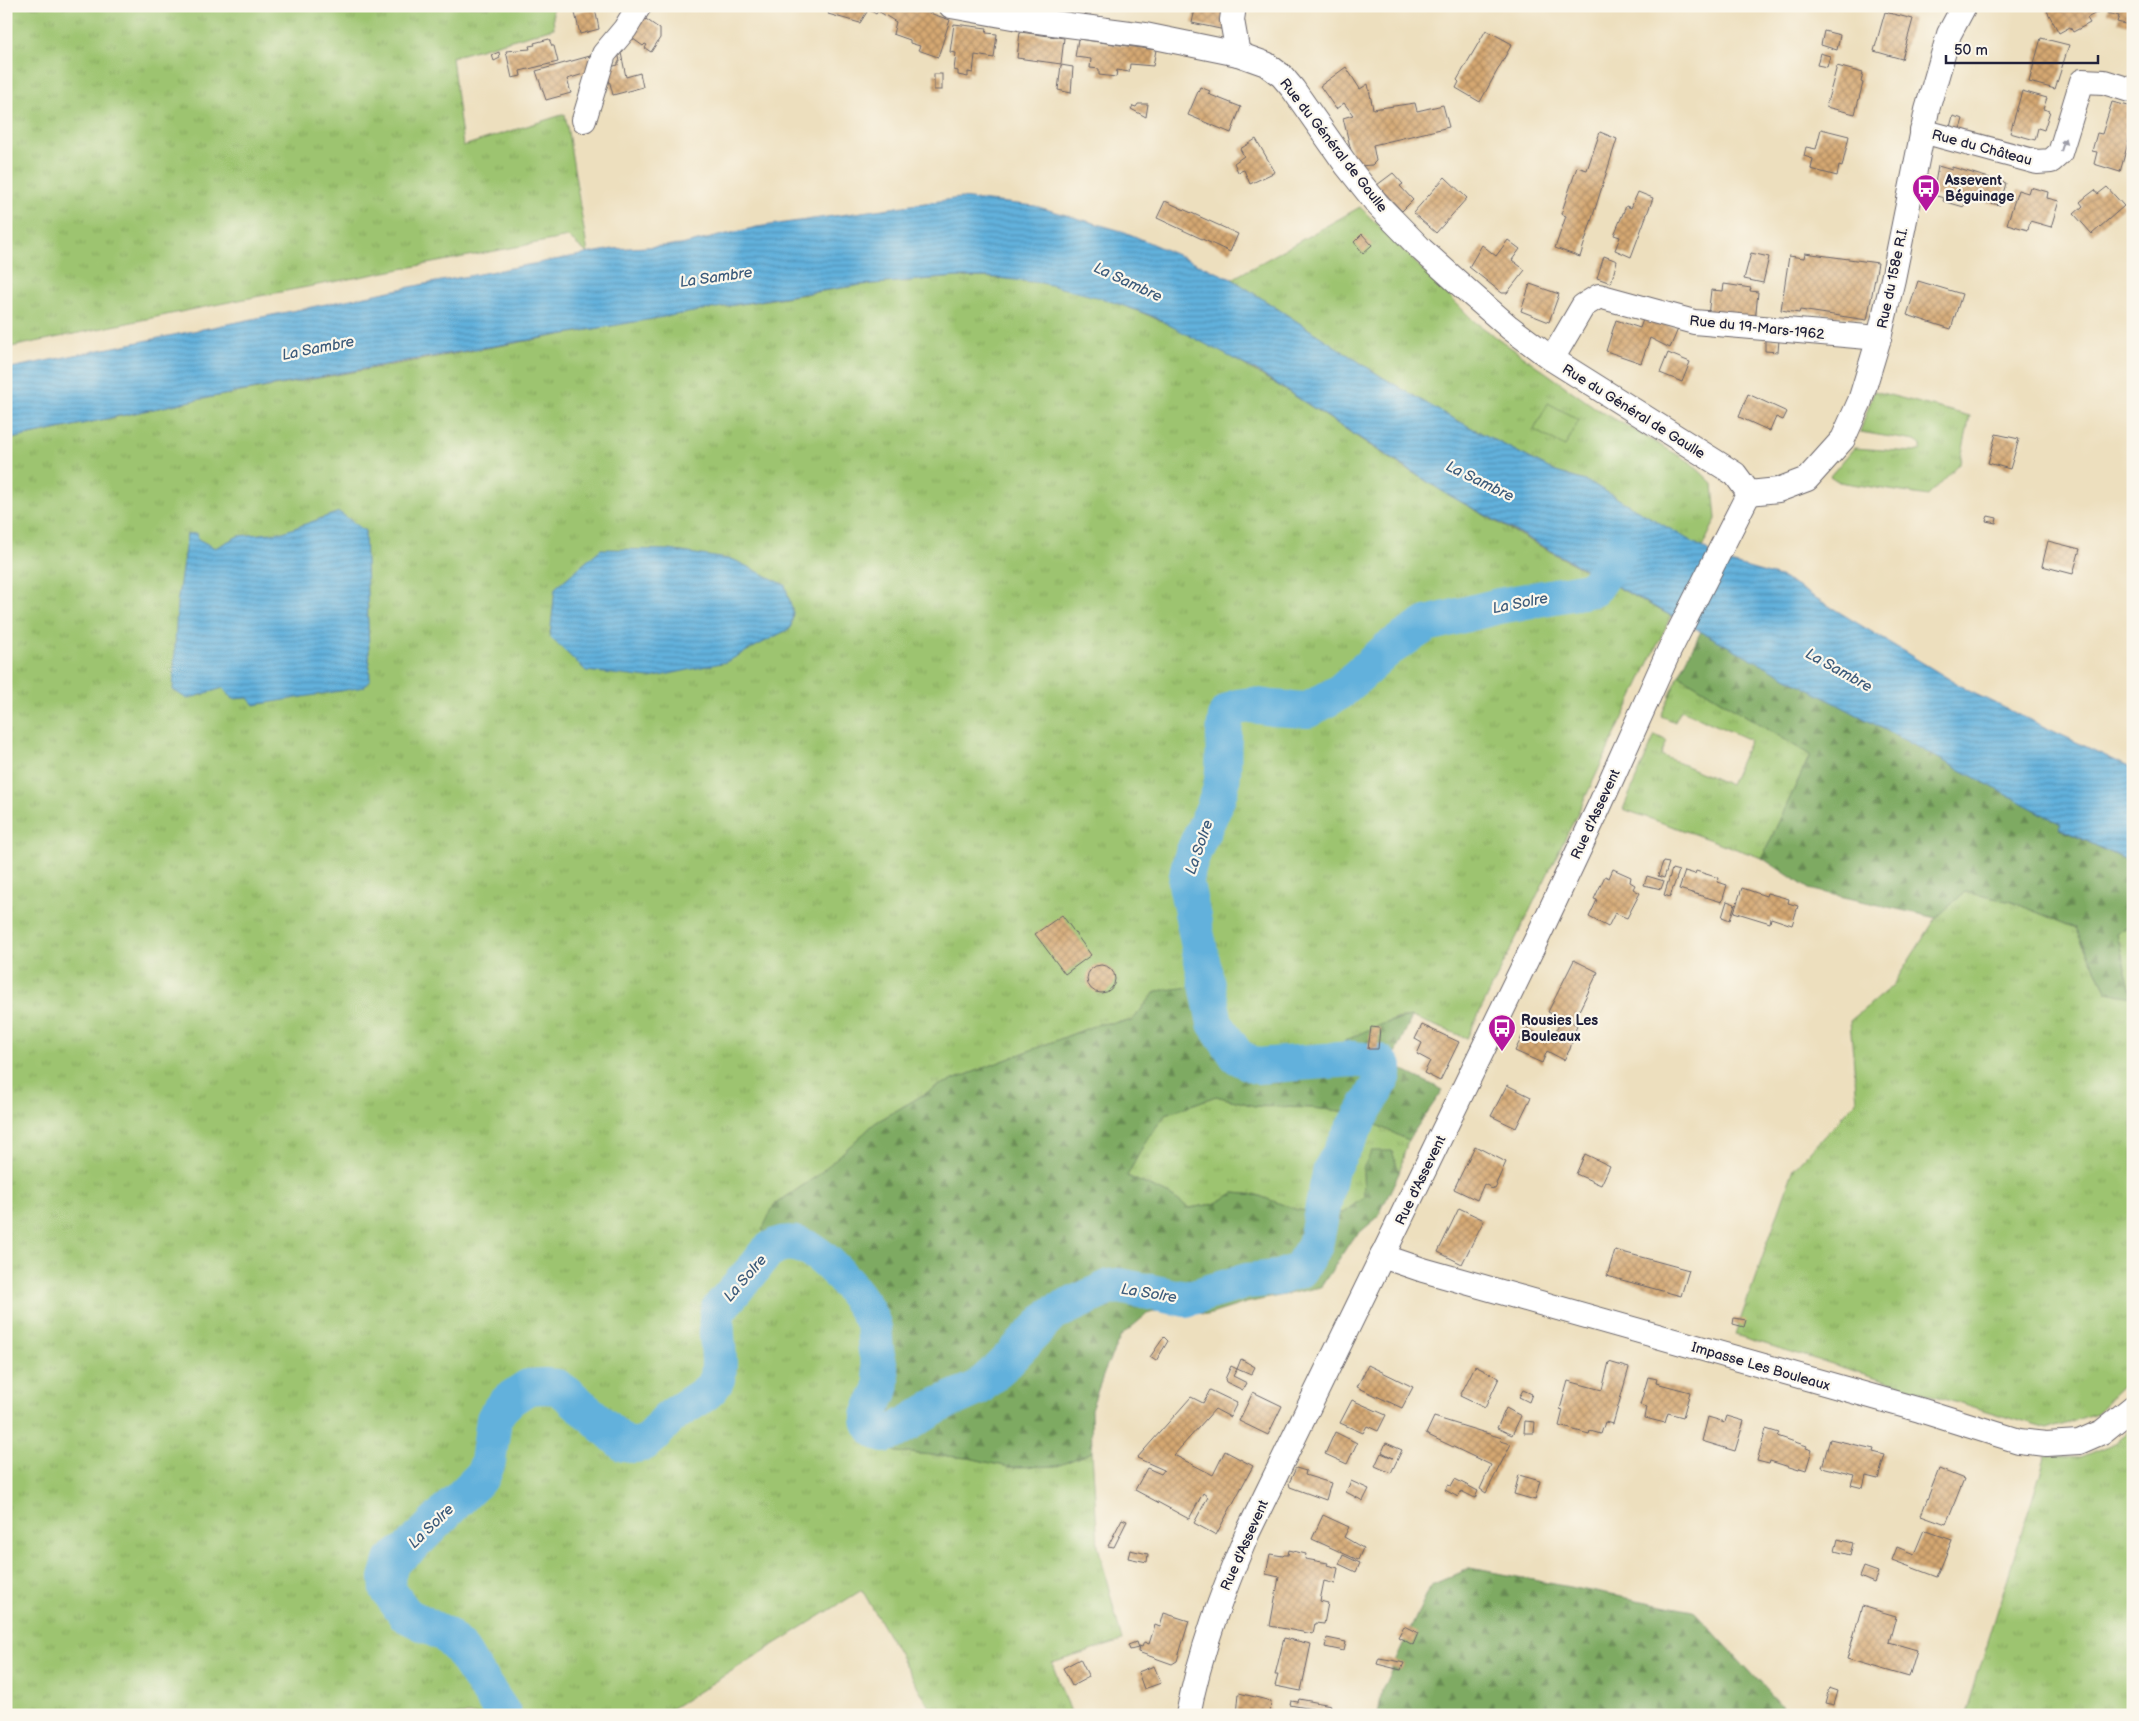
<svg xmlns="http://www.w3.org/2000/svg" width="2139" height="1721" font-family="'Balsamiq Sans',sans-serif">
<style>
.grass{fill:url(#grass-tufts);stroke:#607355}
.forest{fill:url(#forest-firs);stroke:#50664e}
.pitch{fill:#9dc46f;stroke:#607355}
.water{fill:url(#water-rules);stroke:#426a8c}
.lines{fill:none;stroke-linecap:round;stroke-linejoin:round}
.river{stroke:#62b1dc;stroke-width:36}
.building{fill:url(#building-cross-hatch)}
.minor-casing{stroke:#696469;stroke-width:26}
.minor{stroke:#fff;stroke-width:24}
.oneway{fill:#9c9ca7}
.labels{text-anchor:middle;stroke-width:4.5;stroke-linejoin:round;paint-order:stroke}
.street-label{font-size:14px;fill:#22223b;stroke:#fbf7ec}
.poi-label{font-size:14px;font-weight:bold;fill:#22223b;stroke:#fbf7ec;text-anchor:start}
.water-label{font-size:15px;font-style:italic;fill:#3c5b7b;stroke:#fbf7ec}
</style>
<defs>
<pattern id="grass-tufts" width="24" height="20" patternUnits="userSpaceOnUse" patternTransform="scale(1.25)"><rect width="24" height="20" fill="#9dc46f"/><path d="M3 7l-1-3M5 7V3M7 7l1-3M15 17l-1-3M17 17v-4M19 17l1-3" fill="none" stroke="#87a861"/></pattern>
<pattern id="forest-firs" width="22" height="20" patternUnits="userSpaceOnUse" patternTransform="scale(1.25)"><rect width="22" height="20" fill="#7eaa62"/><path d="M5 1l3.5 6h-7zM16 11l3.5 6h-7z" fill="#678a52"/></pattern>
<pattern id="water-rules" width="6" height="5" patternUnits="userSpaceOnUse" patternTransform="scale(1.25)"><rect width="6" height="5" fill="#62b1dc"/><path d="M0 2.5h6" fill="none" stroke="#5090b4"/></pattern>
<pattern id="building-cross-hatch" width="8" height="8" patternUnits="userSpaceOnUse" patternTransform="scale(1.25)"><rect width="8" height="8" fill="#d5a872"/><path d="M0 0l8 8M0 8l8-8" fill="none" stroke="#ac885f"/></pattern>
</defs>
<rect width="100%" height="100%" fill="#fbf7ec"/>
<filter id="ink" filterUnits="userSpaceOnUse"><feTurbulence type="fractalNoise" baseFrequency=".02" numOctaves="2"/><feDisplacementMap in="SourceGraphic" scale="10" xChannelSelector="R" yChannelSelector="G"/><feConvolveMatrix kernelMatrix="1 2 1 2 8 2 1 2 1" color-interpolation-filters="sRGB"/></filter>
<filter id="wash" filterUnits="userSpaceOnUse"><feTurbulence type="fractalNoise" baseFrequency=".0096" numOctaves="4" result="noise"/><feDisplacementMap in="SourceGraphic" scale="20" xChannelSelector="R" yChannelSelector="G"/><feGaussianBlur stdDeviation="1.12" result="paint"/><feColorMatrix in="noise" values="0 0 0 0 0 0 0 0 0 0 0 0 0 0 0 0 0 1.4 0 .05"/><feComposite in="paint" operator="in"/></filter>
<g filter="url(#wash)">
<rect width="100%" height="100%" fill="#eddfbe"/>
<g class="grass">
<polygon points="6,6 552,6 554,28 452,57 463,146 565,114 588,254 568,237 234,301 6,348"/>
<polygon points="1360,207 1475,322 1597,409 1690,462 1713,484 1716,519 1702,548 1591,483 1556,472 1441,412 1382,377 1232,279"/>
<path d="M956,277c38,0 78,2 116,12 130,34 236,119 349,189 81,50 167,93 250,138l-85,180 -119,242 -55,-21 -16,2 -50,21 -67,44 -36,-16 -28,-37 -17,-44 -42,4 -24,30 -33,3 -159,61 -65,38 -58,53 -43,29 3,37 14,-3 12,2 25,16 35,41 13,27 15,53 1,26 -6,40 10,8 73,6 40,9 48,-1 35,-14 6,94 24,95 -70,22 19,52h-137l-72,-125 -201,125h-655v-1275l190,-40 476,-85 189,-30z"/>
<polygon points="1874,391 1970,416 1960,463 1928,496 1839,482 1830,476 1854,448 1914,452 1921,450 1921,445 1915,441 1860,432"/>
<polygon points="1679,675 1810,755 1762,858 1623,809 1655,735 1667,741 1661,755 1730,785 1750,740 1681,710 1675,722 1661,716"/>
<polygon points="1965,892 2012,902 2075,928 2107,992 2132,996 2117,934 2133,921 2133,1377 2096,1413 2047,1429 1735,1335 1794,1168 1857,1101 1850,1021 1893,985 1936,918"/>
<polygon points="1216,1096 1255,1106 1313,1108 1350,1112 1408,1140 1399,1173 1392,1151 1363,1168 1364,1197 1343,1213 1297,1210 1257,1195 1234,1193 1214,1204 1189,1208 1170,1195 1127,1176 1147,1139 1166,1114"/>
<polygon points="2133,1428 2133,1715 1965,1715 2046,1455 2081,1457 2116,1443"/>
</g>
<g class="forest">
<polygon points="1701,631 2013,798 2061,824 2060,829 2133,863 2133,921 2117,934 2132,997 2107,992 2075,928 2012,902 1965,892 1936,918 1809,889 1762,858 1810,755 1679,675"/>
<path d="M1199,986l16,45 27,37 37,16c41,-27 83,-60 133,-67l-22,47 53,26 -35,50 -58,-28 -37,-4 -58,-2 -39,-10 -50,18 -19,25 -20,37 43,19 19,13 25,-4 20,-11 23,2 40,15 46,3 21,-16 -1,-29 9,-17h20l7,22 -21,44 -26,22 -31,48 -75,16 -38,12 -38,-8 -23,7 -26,22 -14,29 -16,44 1,43 -35,14 -48,1 -40,-9 -73,-6 -11,-8c4,-22 9,-42 6,-65 -4,-27 -14,-56 -27,-79 -11,-19 -49,-60 -72,-61 -5,0 -10,2 -15,3l-15,-12 12,-25 43,-29 58,-53 65,-38 159,-61 33,-3 24,-30z"/>
<polygon points="1471,1568 1694,1611 1780,1704 1786,1715 1378,1715 1382,1690 1431,1585"/>
</g>
<polygon class="pitch" points="1548,403 1579,420 1565,447 1534,430"/>
<g class="water">
<polygon points="960,198 1035,206 1125,232 1232,279 1382,377 1441,412 1556,472 1591,483 1727,562 1783,578 1969,691 2133,769 2133,863 2059,828 2061,824 2013,798 1638,598 1445,493 1255,370 1150,315 1104,299 1042,283 988,277 956,277 860,285 775,298 406,361 196,400 6,440 6,369 420,285 613,249 681,245 757,227"/>
<polygon points="339,512 365,531 370,681 364,687 254,705 248,698 233,699 223,688 187,699 173,690 177,604 187,534 197,533 198,539 215,548 238,536 283,532"/>
<polygon points="601,549 669,550 734,560 785,585 793,612 791,628 726,662 650,678 586,671 550,637 555,588"/>
</g>
<g class="lines">
<path class="river" d="M504,1715l-44,-66 -14,-14 -40,-20 -18,-25 -1,-12 5,-17 19,-14 72,-72 5,-13 6,-43 6,-10 10,-10 18,-12 16,-1 13,1 12,8 55,49c6,1 12,2 18,0 10,-4 18,-17 25,-24 14,-14 48,-25 51,-45 4,-21 -5,-43 0,-65 10,-12 21,-25 32,-37 6,-7 11,-15 17,-21 20,-18 44,-5 61,11 15,14 41,45 46,65 1,7 1,15 2,23 2,10 6,20 6,30 1,21 -31,37 2,54l10,-3 45,-27 39,-17 25,-23 49,-51 58,-27 9,-1 67,13 61,-18 31,-3 21,-8 16,-25 16,-76 47,-82 6,-12v-8l-5,-5 -26,-3 -97,7 -19,-10 -22,-33 -29,-139c2,-34 25,-62 34,-94 7,-23 0,-51 7,-77l10,-6 15,-2 20,3 36,2 32,-18 48,-43 39,-25 72,-18 94,-17 27,-39"/>
</g>
<g id="blocks">
<g class="building">
<polygon points="833,6 859,6 867,12 860,23 828,14"/>
<polygon points="870,6 909,6 950,20 938,57 918,50 920,46 910,43 910,40 893,34 896,22 878,11 876,14 868,9"/>
<polygon points="1203,6 1226,6 1225,30 1192,23 1195,9 1202,11"/>
<polygon points="2056,6 2095,6 2098,12 2087,18 2090,23 2073,32 2070,27 2059,33 2047,11"/>
<polygon points="2108,6 2133,6 2133,26 2117,22 2119,16 2107,13"/>
<polygon points="595,8 599,29 580,34 575,13"/>
<polygon points="1885,12 1913,19 1902,59 1874,51"/>
<polygon points="643,17 660,29 660,38 651,52 645,48 647,45 645,44 643,46 629,36"/>
<polygon points="954,24 987,28 986,33 997,34 994,58 975,55 973,73 968,72 968,77 958,75 958,71 954,70 956,53 950,52"/>
<polygon points="1486,30 1512,44 1480,102 1456,88 1459,82 1457,80"/>
<polygon points="1824,31 1840,35 1837,50 1821,45"/>
<polygon points="1020,32 1064,38 1061,64 1017,58"/>
<polygon points="2041,38 2069,45 2055,89 2029,82"/>
<polygon points="549,39 552,46 554,46 558,62 520,71 521,76 512,78 506,51 530,49 529,46 535,45 534,43"/>
<polygon points="1078,39 1156,50 1153,66 1130,64 1129,72 1117,70 1116,77 1099,75 1099,69 1090,68 1091,59 1075,57"/>
<polygon points="620,48 626,77 640,73 643,87 613,95 606,68 618,65 618,62 620,62 618,51"/>
<polygon points="499,52 500,58 494,61 492,55"/>
<polygon points="1820,53 1830,56 1827,67 1817,65"/>
<polygon points="590,56 594,71 567,79 571,93 546,100 536,71"/>
<polygon points="1061,65 1073,67 1071,93 1058,90"/>
<polygon points="1837,66 1863,73 1861,82 1863,83 1855,114 1826,107"/>
<polygon points="1346,67 1360,89 1368,84 1373,109 1415,103 1417,111 1443,105 1449,127 1373,145 1376,161 1372,165 1359,166 1353,159 1343,118 1353,115 1344,103 1336,109 1320,86"/>
<rect x="934" y="74" width="8" height="16"/>
<polygon points="1200,87 1210,91 1208,94 1241,107 1231,133 1188,115"/>
<polygon points="2022,91 2047,98 2043,109 2050,111 2044,130 2038,128 2035,140 2010,133"/>
<polygon points="2112,102 2133,107 2133,125 2120,172 2094,164 2097,152 2092,151 2097,133 2102,134"/>
<polygon points="1138,104 1148,104 1146,117 1131,109 1133,106 1136,107"/>
<polygon points="1953,116 1963,119 1960,129 1950,127"/>
<polygon points="1821,129 1849,136 1842,167 1839,166 1837,176 1811,169 1813,159 1804,156 1806,147 1816,149"/>
<polygon points="1600,132 1617,139 1580,257 1555,248 1566,216 1561,214 1577,167 1587,170"/>
<polygon points="1256,139 1275,172 1250,184 1244,170 1238,172 1234,163 1244,156 1240,149"/>
<polygon points="1938,166 1952,170 1952,167 2006,183 2000,205 1966,198 1964,207 1943,201 1944,198 1933,195"/>
<polygon points="1393,173 1403,184 1400,186 1413,200 1402,211 1377,185"/>
<polygon points="1445,177 1467,198 1436,233 1413,213"/>
<polygon points="2030,187 2048,192 2047,198 2059,201 2051,227 2030,221 2028,230 2007,224 2018,190 2028,193"/>
<polygon points="2107,187 2124,206 2092,234 2074,214 2083,206 2080,202 2087,196 2095,190 2098,194"/>
<polygon points="1638,192 1653,198 1631,257 1615,250 1620,237 1614,235 1626,206 1631,208"/>
<polygon points="1165,201 1238,234 1230,252 1157,218"/>
<polygon points="1362,234 1372,245 1363,253 1354,242"/>
<polygon points="1508,240 1520,249 1512,260 1525,270 1507,293 1502,293 1469,267 1482,245 1496,256"/>
<polygon points="1751,253 1769,257 1763,283 1744,279"/>
<polygon points="1805,253 1878,263 1867,320 1800,310 1799,313 1781,310 1789,256 1804,258"/>
<polygon points="1604,256 1617,261 1611,283 1597,278"/>
<polygon points="1918,281 1962,294 1951,329 1907,315"/>
<polygon points="1530,284 1559,294 1549,322 1521,311"/>
<polygon points="1724,284 1751,288 1750,291 1758,292 1755,322 1708,316 1711,290 1723,291"/>
<polygon points="1644,317 1678,329 1670,348 1650,338 1641,363 1606,351 1616,320 1640,328"/>
<polygon points="1765,338 1779,340 1778,352 1765,351"/>
<polygon points="1668,353 1690,362 1682,382 1660,373"/>
<polygon points="1748,394 1787,412 1783,420 1776,417 1770,431 1739,417"/>
<polygon points="1996,434 2019,439 2010,469 1988,463"/>
<polygon points="1988,516 1997,518 1996,523 1986,521"/>
<polygon points="2048,541 2080,549 2073,574 2042,566"/>
<polygon points="1663,862 1669,863 1664,878 1658,876"/>
<polygon points="1613,869 1631,877 1630,882 1635,885 1633,889 1640,893 1627,918 1615,913 1608,927 1589,917 1597,900 1594,899 1605,876 1609,878"/>
<polygon points="1672,869 1679,871 1670,897 1664,895"/>
<polygon points="1685,871 1695,874 1696,871 1719,878 1718,882 1727,885 1722,902 1679,889"/>
<polygon points="1647,876 1664,881 1661,889 1644,885"/>
<polygon points="1742,888 1766,896 1767,893 1789,899 1788,903 1798,906 1792,925 1771,918 1770,923 1734,912"/>
<polygon points="1727,901 1735,904 1730,920 1722,917"/>
<polygon points="1062,915 1091,955 1065,974 1035,934"/>
<polygon points="1574,960 1598,972 1573,1023 1577,1025 1570,1049 1564,1060 1547,1051 1542,1063 1515,1051 1526,1028 1551,1041 1562,1019 1548,1012"/>
<circle cx="1101" cy="979" r="14"/>
<polygon points="1422,1025 1459,1042 1440,1081 1424,1073 1430,1061 1417,1054 1422,1043 1415,1039"/>
<polygon points="1371,1027 1380,1028 1378,1049 1368,1049"/>
<polygon points="1507,1085 1531,1097 1516,1128 1491,1116"/>
<polygon points="1475,1146 1506,1162 1496,1184 1497,1185 1495,1189 1489,1188 1490,1187 1484,1184 1477,1200 1454,1189"/>
<polygon points="1585,1154 1610,1166 1601,1185 1576,1174"/>
<polygon points="1459,1208 1484,1220 1462,1264 1438,1252"/>
<polygon points="1615,1250 1689,1270 1681,1296 1607,1276"/>
<polygon points="1734,1318 1746,1320 1744,1327 1733,1324"/>
<polygon points="1164,1337 1168,1341 1156,1361 1150,1357"/>
<polygon points="1241,1359 1255,1367 1251,1375 1237,1369"/>
<polygon points="1609,1362 1629,1368 1613,1424 1605,1422 1601,1434 1590,1431 1589,1434 1559,1426 1563,1410 1560,1409 1568,1381 1602,1390"/>
<polygon points="1368,1365 1413,1387 1402,1408 1357,1387"/>
<polygon points="1231,1366 1237,1369 1233,1376 1247,1383 1243,1390 1226,1382 1225,1379"/>
<polygon points="1475,1366 1499,1378 1485,1408 1460,1396"/>
<polygon points="1648,1377 1657,1379 1656,1383 1690,1392 1683,1417 1668,1413 1665,1423 1645,1418 1647,1407 1640,1405"/>
<polygon points="1210,1390 1237,1403 1230,1417 1215,1409 1174,1455 1213,1475 1225,1451 1253,1466 1216,1535 1194,1523 1208,1497 1203,1493 1189,1519 1135,1490 1147,1468 1161,1474 1164,1470 1137,1458 1191,1397 1203,1403"/>
<polygon points="1523,1390 1532,1394 1529,1402 1519,1397"/>
<polygon points="1253,1392 1282,1406 1268,1435 1239,1421"/>
<polygon points="1352,1400 1386,1415 1378,1431 1367,1426 1363,1433 1340,1423"/>
<polygon points="1506,1408 1521,1416 1512,1435 1497,1428"/>
<polygon points="1727,1416 1744,1421 1735,1451 1702,1441 1708,1417 1725,1422"/>
<polygon points="1434,1417 1502,1438 1501,1441 1511,1444 1486,1493 1480,1489 1491,1465 1426,1434"/>
<polygon points="1525,1421 1535,1422 1534,1433 1524,1433"/>
<polygon points="1766,1429 1779,1433 1777,1436 1807,1446 1806,1448 1812,1450 1806,1470 1800,1468 1799,1470 1770,1461 1769,1464 1757,1461"/>
<polygon points="1335,1432 1357,1443 1347,1464 1325,1454"/>
<polygon points="1830,1439 1874,1449 1873,1452 1885,1455 1878,1479 1866,1476 1863,1488 1851,1485 1854,1475 1822,1467"/>
<polygon points="1386,1443 1402,1450 1391,1473 1375,1466 1381,1453 1393,1458 1382,1452"/>
<polygon points="1296,1468 1306,1471 1305,1475 1331,1483 1326,1500 1290,1487 1289,1483"/>
<polygon points="1939,1469 1964,1479 1946,1524 1921,1515"/>
<polygon points="1519,1475 1540,1481 1535,1500 1514,1494"/>
<polygon points="1455,1479 1478,1491 1475,1498 1461,1491 1458,1497 1445,1490 1448,1485 1451,1486"/>
<polygon points="1351,1481 1369,1489 1363,1501 1346,1492"/>
<polygon points="1323,1515 1349,1527 1344,1537 1363,1548 1358,1560 1312,1539"/>
<polygon points="1122,1519 1127,1521 1114,1547 1108,1546"/>
<polygon points="1924,1530 1952,1540 1937,1577 1892,1560 1897,1547 1914,1554"/>
<polygon points="1838,1539 1853,1543 1850,1555 1835,1551"/>
<polygon points="1130,1550 1148,1554 1147,1562 1128,1558"/>
<polygon points="1289,1550 1306,1554 1305,1559 1328,1563 1327,1565 1338,1568 1335,1584 1324,1581 1320,1601 1328,1603 1324,1624 1315,1623 1313,1634 1270,1626 1279,1577 1266,1574 1270,1554 1283,1556 1284,1555 1288,1555"/>
<polygon points="1343,1555 1360,1563 1356,1572 1339,1564"/>
<polygon points="1864,1567 1878,1572 1874,1583 1860,1577"/>
<polygon points="1862,1606 1896,1616 1889,1642 1917,1650 1909,1677 1847,1659"/>
<polygon points="1164,1613 1189,1621 1177,1661 1172,1664 1138,1652 1139,1646 1142,1647 1144,1642 1149,1644 1155,1625 1160,1627"/>
<polygon points="1404,1626 1418,1633 1413,1645 1398,1637"/>
<polygon points="1284,1638 1311,1644 1301,1691 1275,1686 1278,1675 1275,1675"/>
<polygon points="1327,1638 1346,1642 1344,1651 1325,1647"/>
<polygon points="1136,1642 1138,1648 1130,1650 1128,1645"/>
<polygon points="1379,1658 1391,1660 1404,1663 1401,1670 1377,1664"/>
<polygon points="1080,1659 1089,1677 1072,1686 1063,1668"/>
<polygon points="1154,1666 1161,1683 1144,1689 1138,1672"/>
<polygon points="1829,1688 1838,1691 1834,1705 1825,1703"/>
<polygon points="1239,1693 1271,1701 1270,1715 1237,1715"/>
<polygon points="1299,1699 1331,1705 1329,1712 1290,1705 1291,1701 1298,1702"/>
</g>
</g>
</g>
<g filter="url(#ink)">
<use href="#blocks" fill-opacity="0" stroke="#696469" stroke-width="1"/>
<g class="lines">
<g class="minor-casing">
<g id="minor">
<polyline points="951,6 1030,20 1145,35 1238,54 1266,64 1282,76 1293,89 1347,166 1378,205 1422,250 1471,294 1509,327 1552,359 1735,474 1749,493"/>
<polyline points="1234,6 1232,20 1238,54"/>
<polyline points="584,120 604,54 625,29 639,6"/>
<polyline points="1922,131 2037,162 2051,161 2060,153 2082,81 2104,82 2133,91"/>
<polyline points="1552,359 1583,306 1599,296 1694,322 1879,338"/>
<polyline points="1749,493 1778,490 1807,479 1843,439 1860,401 1879,338 1893,279 1927,110 1949,34 1964,6"/>
<polyline points="1382,1256 1423,1270 1920,1410 2019,1441 2046,1444 2079,1442 2102,1432 2133,1407"/>
<path d="M1188,1715c12,-64 35,-124 60,-183l294,-604 57,-121 70,-156 80,-158"/>
</g>
</g>
<use href="#minor" class="minor"/>
</g>
<defs><path id="oneway-solid" d="M-6-.8H1V-3.2L6.5 0L1 3.2V.8H-6Z" transform="scale(1.25)"/></defs>
<use class="oneway" href="#oneway-solid" transform="translate(2063 145) rotate(-72)"/>
</g>
<defs>
<g id="bus-pin" transform="scale(1.4375)"><path d="M0 17L-7.5 6A9.5 9.5 0 1 1 7.5 6Z" fill="#b5179e" stroke="#fbf7ec"/><path d="M-5-6H5V4H4V6H2V4H-2V6H-4V4H-5ZM-3.5-4V0h7V-4ZM-3.5 1.2v1.5H-2V1.2ZM2 1.2v1.5H3.5V1.2Z" fill="#fff"/></g>
</defs>
<g fill-rule="evenodd">
<use href="#bus-pin" x="1926" y="188"/>
<use href="#bus-pin" x="1502" y="1028"/>
</g>
<g class="labels">
<g class="street-label">
<text transform="translate(1334 145) rotate(52)" y="5">Rue du Général de Gaulle</text>
<text transform="translate(1982 147) rotate(15)" y="5">Rue du Château</text>
<text transform="translate(1892 278) rotate(-78)" y="5">Rue du 158e R.I.</text>
<text transform="translate(1757 327) rotate(6)" y="5">Rue du 19-Mars-1962</text>
<text transform="translate(1634 411) rotate(32)" y="5">Rue du Général de Gaulle</text>
<text transform="translate(1595 814) rotate(-65)" y="5">Rue d'Assevent</text>
<text transform="translate(1420 1180) rotate(-64)" y="5">Rue d'Assevent</text>
<text transform="translate(1761 1366) rotate(16)" y="5">Impasse Les Bouleaux</text>
<text transform="translate(1244 1545) rotate(-66)" y="5">Rue d'Assevent</text>
</g>
<g class="poi-label">
<text x="1945" y="185">Assevent<tspan x="1945" dy="16">Béguinage</tspan></text>
<text x="1521" y="1025">Rousies Les<tspan x="1521" dy="16">Bouleaux</tspan></text>
</g>
<g class="water-label">
<text transform="translate(716 277) rotate(-8)" y="5">La Sambre</text>
<text transform="translate(1128 282) rotate(25)" y="5">La Sambre</text>
<text transform="translate(318 348) rotate(-11)" y="5">La Sambre</text>
<text transform="translate(1480 481) rotate(26)" y="5">La Sambre</text>
<text transform="translate(1520 603) rotate(-11)" y="5">La Solre</text>
<text transform="translate(1839 670) rotate(29)" y="5">La Sambre</text>
<text transform="translate(1199 847) rotate(-71)" y="5">La Solre</text>
<text transform="translate(745 1278) rotate(-49)" y="5">La Solre</text>
<text transform="translate(1149 1293) rotate(9)" y="5">La Solre</text>
<text transform="translate(431 1526) rotate(-44)" y="5">La Solre</text>
</g>
</g>
<rect width="2139" height="1721" fill="none" stroke="#fbf7ec" stroke-width="25"/>
<path d="M1946 55v8h152v-8" fill="none" stroke="#22223b" stroke-width="2.5"/>
<text x="1954" y="55" font-size="15" fill="#22223b" stroke="#fbf7ec" stroke-width="4" paint-order="stroke">50 m</text>
</svg>
